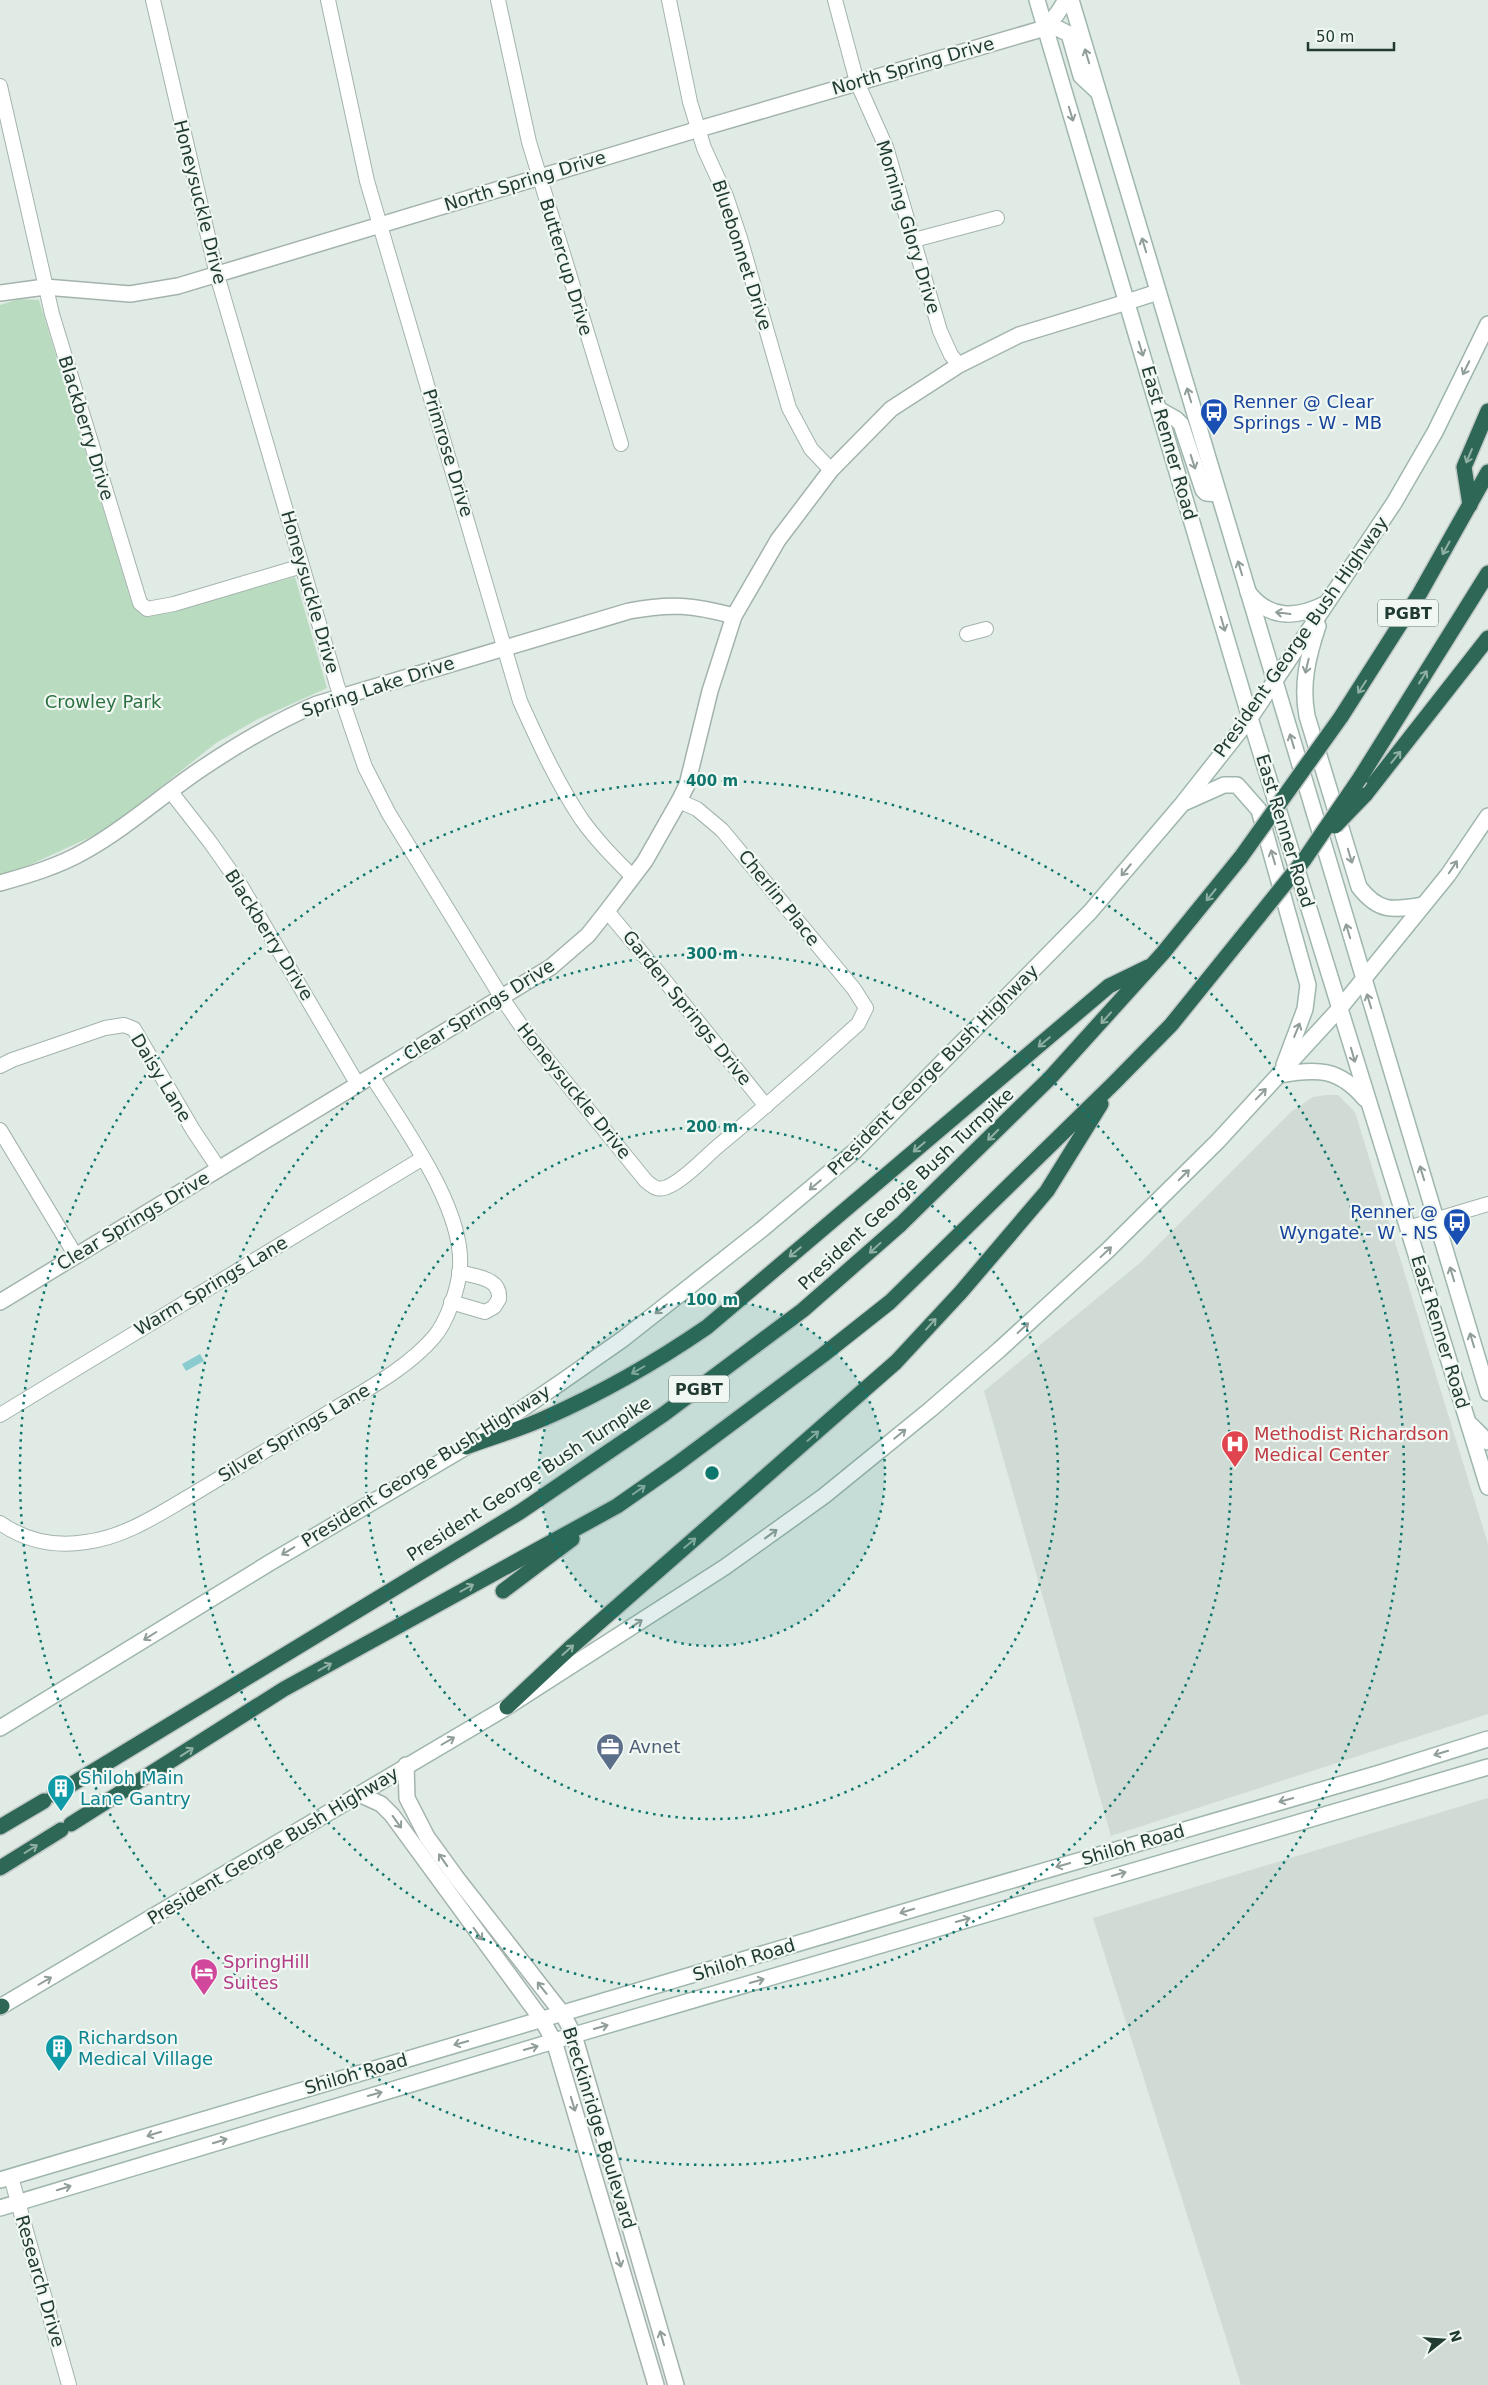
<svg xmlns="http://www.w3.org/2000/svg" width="1488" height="2385" font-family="'DejaVu Sans',sans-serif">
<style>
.built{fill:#cfdbd4}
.green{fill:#b9dcc0}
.water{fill:#89cbcf}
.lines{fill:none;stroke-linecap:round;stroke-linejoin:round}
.minor-casing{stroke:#a3b3ac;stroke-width:16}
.tertiary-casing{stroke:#a3b3ac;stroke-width:18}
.secondary-casing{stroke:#9fb6ac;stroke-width:18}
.motorway-casing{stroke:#c1c8c6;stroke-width:18}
.minor{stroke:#fff;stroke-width:14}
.tertiary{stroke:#fff;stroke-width:15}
.secondary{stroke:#fff;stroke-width:15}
.motorway{stroke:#2e6756;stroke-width:15}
.motorway-bridge-casing{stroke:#c1c8c6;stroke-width:18;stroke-linecap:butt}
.motorway-bridge{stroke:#2e6756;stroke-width:15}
.oneway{stroke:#909d98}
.oneway2{stroke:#90b0a4}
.ring{fill:none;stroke:#0f766e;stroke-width:2.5;stroke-dasharray:2.5 5}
.labels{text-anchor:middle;stroke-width:4.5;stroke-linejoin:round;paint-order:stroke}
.shield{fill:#f1f8f3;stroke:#5f746c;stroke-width:1}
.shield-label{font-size:16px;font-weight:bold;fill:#213b32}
.street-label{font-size:18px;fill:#213b32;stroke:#f1f8f3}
.transit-label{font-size:18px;fill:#164399;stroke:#f1f8f3;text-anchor:start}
.park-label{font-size:18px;fill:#2c7141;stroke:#f1f8f3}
.health-label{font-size:18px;fill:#be3a42;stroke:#f1f8f3;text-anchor:start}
.service-label{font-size:18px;fill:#4e5e75;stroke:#f1f8f3;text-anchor:start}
.culture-label{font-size:18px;fill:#0d838f;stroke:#f1f8f3;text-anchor:start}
.hotel-label{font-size:18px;fill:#b23c85;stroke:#f1f8f3;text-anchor:start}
.centre{fill:#0f766e;stroke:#f1f8f3;stroke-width:2.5}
.ring-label{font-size:15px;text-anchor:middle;font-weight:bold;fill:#0f766e;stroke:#f1f8f3;stroke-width:4.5;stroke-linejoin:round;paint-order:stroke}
</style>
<rect width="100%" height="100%" fill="#e0ebe5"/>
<g class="built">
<polygon points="1327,1095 1338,1095 1355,1112 1488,1544 1488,1714 1111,1836 984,1391 1141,1262 1292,1111 1313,1097"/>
<polygon points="1488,1798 1488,2385 1241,2385 1093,1918"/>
</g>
<polygon class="green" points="19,299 39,300 132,604 160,613 295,577 327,688 258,719 216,743 108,829 12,873 0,875 0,305"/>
<polygon class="water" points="200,1354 204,1361 186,1371 182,1364"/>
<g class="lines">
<g class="minor-casing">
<g id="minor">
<path d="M153,0l64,275 120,410 28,82 24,47 113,184 26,38 118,145c7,6 12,10 21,6 16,-6 36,-28 50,-40 48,-40 95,-81 141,-123l8,-16 -12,-19 -132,-159 -25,-21 -18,-8"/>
<path d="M328,0l39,181 153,520c18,40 37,82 62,119 15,21 33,39 51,57"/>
<polyline points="498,0 529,142 621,444"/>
<polyline points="669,0 690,102 704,148 726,196 740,238 789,408 811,449 831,470"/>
<polyline points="835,0 857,82 886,147 940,331 951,355 959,365"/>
<polyline points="0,86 52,314 140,603 147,609 174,604 302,566"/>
<polyline points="914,240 997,218"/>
<polyline points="967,634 986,629"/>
<polyline points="171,792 210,842 241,886 358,1085"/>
<polyline points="607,911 657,971 766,1106"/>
<polyline points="0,1066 12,1060 105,1028 124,1025 134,1029 193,1130 219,1169"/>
<polyline points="0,1130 76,1256"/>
<polyline points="1408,1228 1488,1204"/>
<path d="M451,1302l34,10 9,-5 5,-8c2,-22 -24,-22 -40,-27"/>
<polyline points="0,1415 423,1158"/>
<path d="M0,1523c26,18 55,24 86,19 39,-5 71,-27 104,-46 42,-25 84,-50 125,-75 40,-26 88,-48 119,-84 13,-15 25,-50 26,-70 4,-59 -57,-141 -88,-191"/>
<polyline points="11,2177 69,2385"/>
</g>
</g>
<g class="tertiary-casing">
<g id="tertiary">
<polyline points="0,293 45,287 130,294 178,286 699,129 1045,28"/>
<path d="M0,883c29,-8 59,-17 85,-32 43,-24 78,-57 119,-84 36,-24 73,-46 113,-63l312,-93c42,-8 64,-6 105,5"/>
<polyline points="0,1302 551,967 588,935 607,911 645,861 679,801 687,785 710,691 734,616 778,540 831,470 891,409 959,365 1019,335 1127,302"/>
<polyline points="406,1765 407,1798 427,1837 456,1877 562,2013 574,2035 676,2385"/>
<polyline points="361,1795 381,1804 392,1815 542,2020 554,2041 656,2385"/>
</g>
</g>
<g class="secondary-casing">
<g id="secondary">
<polyline points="1037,0 1250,718 1488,1487"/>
<polyline points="1071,0 1488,1393"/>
<polyline points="1045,28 1059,29 1069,34 1081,76 1097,91"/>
<polyline points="1045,28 1057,14 1066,0"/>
<polyline points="1127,302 1158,292"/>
<polyline points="1160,410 1176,419 1181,424 1203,490 1206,493 1218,494"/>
<path d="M1248,592c21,28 49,26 77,12"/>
<path d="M1318,626c-10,30 -17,58 -11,90l52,171c20,26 34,23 64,18"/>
<polyline points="1186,802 1224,785 1237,785 1259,810 1308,985 1305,1009 1284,1065"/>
<path d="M1279,1075c38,-7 60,-7 86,24"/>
<polyline points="1471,1425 1488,1442"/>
<polyline points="0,1728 271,1562 466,1447 560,1383 623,1339 761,1230 855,1151 1090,912 1183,803 1250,718 1394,503 1435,432 1488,324"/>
<polyline points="0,2007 507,1707 725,1567 824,1496 931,1409 999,1350 1107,1251 1218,1141 1340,1008 1448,875 1488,816"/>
<polyline points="0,2180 951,1898 1380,1773 1488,1739"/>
<polyline points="0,2208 574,2035 1488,1767"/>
</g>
</g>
<g class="motorway-casing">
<g id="motorway">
<polyline points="1470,505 1464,467 1488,411"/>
<polyline points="1341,717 1420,593 1488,472"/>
<polyline points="1360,778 1488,573"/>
<polyline points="1365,795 1488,638"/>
<path d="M466,1447c26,-10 53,-17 79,-29 57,-25 111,-56 162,-91l402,-341 39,-19"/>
<polyline points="503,1591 572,1539"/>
<polyline points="507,1707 570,1648 896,1362 961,1292 1047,1191 1101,1104"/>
<polyline points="54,1795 520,1512 664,1414 803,1310 901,1224 1050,1078 1163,953 1241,857"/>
<polyline points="71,1824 284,1689 617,1506 677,1464 823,1355 890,1302 1114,1083 1171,1025 1259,916"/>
<polyline points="0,1827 44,1801"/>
<polyline points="0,1868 61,1830"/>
<polyline points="0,2007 2,2006"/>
</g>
</g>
<use href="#minor" class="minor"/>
<use href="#tertiary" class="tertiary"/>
<use href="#secondary" class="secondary"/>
<use href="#motorway" class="motorway"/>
<g class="motorway-bridge-casing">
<g id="motorway-bridge">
<polyline points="1335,826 1365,795"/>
<polyline points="1241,857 1341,717"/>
<polyline points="1259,916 1304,860 1360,778"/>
</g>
</g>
<use href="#motorway-bridge" class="motorway-bridge"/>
</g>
<defs><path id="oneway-shaft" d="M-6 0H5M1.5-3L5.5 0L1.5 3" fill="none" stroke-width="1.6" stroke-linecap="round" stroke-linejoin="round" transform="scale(1.25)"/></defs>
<g class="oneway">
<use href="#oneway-shaft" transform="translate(1087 56) rotate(-107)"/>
<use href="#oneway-shaft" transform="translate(1071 114) rotate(73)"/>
<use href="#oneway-shaft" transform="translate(1144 245) rotate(-107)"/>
<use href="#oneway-shaft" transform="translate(1141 349) rotate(73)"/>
<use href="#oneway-shaft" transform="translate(1466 368) rotate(116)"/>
<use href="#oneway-shaft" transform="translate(1189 395) rotate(-107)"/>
<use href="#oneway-shaft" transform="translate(1193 462) rotate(72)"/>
<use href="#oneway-shaft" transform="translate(1240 568) rotate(-107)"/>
<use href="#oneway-shaft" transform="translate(1283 613) rotate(-173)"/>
<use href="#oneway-shaft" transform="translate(1223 624) rotate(74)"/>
<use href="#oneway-shaft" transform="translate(1307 666) rotate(103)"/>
<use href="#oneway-shaft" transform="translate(1292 741) rotate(-107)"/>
<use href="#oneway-shaft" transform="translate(1350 856) rotate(73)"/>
<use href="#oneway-shaft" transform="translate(1273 857) rotate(-106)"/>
<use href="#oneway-shaft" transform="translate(1453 867) rotate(-56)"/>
<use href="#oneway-shaft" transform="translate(1126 870) rotate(130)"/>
<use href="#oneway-shaft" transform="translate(1348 931) rotate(-107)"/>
<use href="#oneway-shaft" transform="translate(1369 1001) rotate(-107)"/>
<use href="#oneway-shaft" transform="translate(1297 1030) rotate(-68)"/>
<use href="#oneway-shaft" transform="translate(1353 1055) rotate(74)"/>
<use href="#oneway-shaft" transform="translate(1261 1094) rotate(-46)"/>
<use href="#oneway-shaft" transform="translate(1422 1173) rotate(-107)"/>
<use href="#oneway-shaft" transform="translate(1184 1175) rotate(-45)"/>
<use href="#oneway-shaft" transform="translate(815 1185) rotate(140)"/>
<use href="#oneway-shaft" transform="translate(1106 1252) rotate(-43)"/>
<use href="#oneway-shaft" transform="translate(1452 1274) rotate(-107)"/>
<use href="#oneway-shaft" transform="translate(661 1309) rotate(142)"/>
<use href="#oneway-shaft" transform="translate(1023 1328) rotate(-43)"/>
<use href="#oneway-shaft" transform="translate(1472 1340) rotate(-107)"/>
<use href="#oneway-shaft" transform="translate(900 1434) rotate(-39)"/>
<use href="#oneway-shaft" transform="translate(771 1534) rotate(-36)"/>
<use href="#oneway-shaft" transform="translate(288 1551) rotate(149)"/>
<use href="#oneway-shaft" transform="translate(636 1624) rotate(-33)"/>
<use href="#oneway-shaft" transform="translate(150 1636) rotate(148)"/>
<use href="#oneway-shaft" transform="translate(448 1741) rotate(-30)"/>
<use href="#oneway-shaft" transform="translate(1441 1753) rotate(163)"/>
<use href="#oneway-shaft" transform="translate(1286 1800) rotate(164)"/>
<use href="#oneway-shaft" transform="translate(397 1822) rotate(54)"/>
<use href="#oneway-shaft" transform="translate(443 1860) rotate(-125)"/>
<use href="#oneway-shaft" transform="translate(1063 1865) rotate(164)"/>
<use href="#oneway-shaft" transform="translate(1119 1874) rotate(-16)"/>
<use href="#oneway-shaft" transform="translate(907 1911) rotate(163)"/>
<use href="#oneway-shaft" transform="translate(963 1920) rotate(-16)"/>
<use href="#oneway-shaft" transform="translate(478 1934) rotate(54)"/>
<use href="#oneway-shaft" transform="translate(45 1981) rotate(-30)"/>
<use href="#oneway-shaft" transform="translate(757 1981) rotate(-16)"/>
<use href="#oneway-shaft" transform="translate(542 1988) rotate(-128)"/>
<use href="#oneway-shaft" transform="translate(601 2027) rotate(-16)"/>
<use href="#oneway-shaft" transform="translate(461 2043) rotate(164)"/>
<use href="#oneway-shaft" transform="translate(531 2048) rotate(-16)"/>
<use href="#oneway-shaft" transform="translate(375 2094) rotate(-16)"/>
<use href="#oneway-shaft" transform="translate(573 2104) rotate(73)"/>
<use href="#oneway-shaft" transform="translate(154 2134) rotate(163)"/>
<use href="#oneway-shaft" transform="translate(220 2141) rotate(-17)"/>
<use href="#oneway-shaft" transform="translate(64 2188) rotate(-17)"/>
<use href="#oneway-shaft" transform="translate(619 2260) rotate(73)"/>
<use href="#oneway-shaft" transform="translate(662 2338) rotate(-106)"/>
</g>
<g class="oneway2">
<use href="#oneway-shaft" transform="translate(1469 456) rotate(113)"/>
<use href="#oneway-shaft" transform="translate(1446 548) rotate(119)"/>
<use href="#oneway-shaft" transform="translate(1423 677) rotate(-58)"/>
<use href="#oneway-shaft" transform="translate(1362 687) rotate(123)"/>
<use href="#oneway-shaft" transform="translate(1396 757) rotate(-51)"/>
<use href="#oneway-shaft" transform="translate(1211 895) rotate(129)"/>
<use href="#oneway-shaft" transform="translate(1106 1018) rotate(132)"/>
<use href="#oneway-shaft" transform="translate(1044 1042) rotate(140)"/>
<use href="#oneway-shaft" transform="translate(993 1135) rotate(135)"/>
<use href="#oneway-shaft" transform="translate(919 1147) rotate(140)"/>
<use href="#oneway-shaft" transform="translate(875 1248) rotate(137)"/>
<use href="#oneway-shaft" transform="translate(795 1252) rotate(140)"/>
<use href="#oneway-shaft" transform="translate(931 1324) rotate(-48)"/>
<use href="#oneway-shaft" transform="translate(638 1370) rotate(150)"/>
<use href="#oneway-shaft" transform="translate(813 1436) rotate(-41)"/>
<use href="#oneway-shaft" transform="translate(639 1490) rotate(-35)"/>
<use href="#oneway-shaft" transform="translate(690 1543) rotate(-40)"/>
<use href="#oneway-shaft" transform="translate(467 1588) rotate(-29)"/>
<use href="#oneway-shaft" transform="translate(568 1650) rotate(-42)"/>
<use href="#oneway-shaft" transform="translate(325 1667) rotate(-29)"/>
<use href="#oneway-shaft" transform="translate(187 1752) rotate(-33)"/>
<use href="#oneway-shaft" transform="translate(31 1849) rotate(-32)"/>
</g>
<circle cx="712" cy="1473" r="173" fill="#0f766e" fill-opacity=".12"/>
<g class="ring">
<circle cx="712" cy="1473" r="173"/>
<circle cx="712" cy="1473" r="346"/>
<circle cx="712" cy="1473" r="519"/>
<circle cx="712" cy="1473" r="692"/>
</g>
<defs>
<g id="bus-pin" transform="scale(1.4375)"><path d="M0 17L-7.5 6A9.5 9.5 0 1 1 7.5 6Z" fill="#1a4fb4" stroke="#f1f8f3"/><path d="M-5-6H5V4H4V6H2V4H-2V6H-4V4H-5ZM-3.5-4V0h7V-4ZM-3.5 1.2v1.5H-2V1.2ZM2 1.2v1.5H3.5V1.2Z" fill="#fff"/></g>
<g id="hospital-pin" transform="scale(1.4375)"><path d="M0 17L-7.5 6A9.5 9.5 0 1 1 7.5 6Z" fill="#e0444e" stroke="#f1f8f3"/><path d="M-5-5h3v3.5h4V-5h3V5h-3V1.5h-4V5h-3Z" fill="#fff"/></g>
<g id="office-pin" transform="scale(1.4375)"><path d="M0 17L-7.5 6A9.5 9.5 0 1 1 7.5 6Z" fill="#5c6f8a" stroke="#f1f8f3"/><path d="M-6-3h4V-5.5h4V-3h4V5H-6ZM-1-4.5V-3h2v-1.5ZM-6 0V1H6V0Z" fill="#fff"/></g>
<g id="building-pin" transform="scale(1.4375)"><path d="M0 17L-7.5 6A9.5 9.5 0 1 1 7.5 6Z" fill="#0f9aa8" stroke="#f1f8f3"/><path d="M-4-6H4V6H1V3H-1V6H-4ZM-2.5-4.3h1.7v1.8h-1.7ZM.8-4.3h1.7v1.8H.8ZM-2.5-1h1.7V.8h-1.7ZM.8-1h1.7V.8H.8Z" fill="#fff"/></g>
<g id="hotel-pin" transform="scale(1.4375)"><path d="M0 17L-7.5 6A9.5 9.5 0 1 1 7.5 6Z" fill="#d1479c" stroke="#f1f8f3"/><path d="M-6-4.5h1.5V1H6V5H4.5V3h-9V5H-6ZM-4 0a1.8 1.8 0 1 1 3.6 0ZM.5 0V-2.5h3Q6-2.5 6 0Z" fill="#fff"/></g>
</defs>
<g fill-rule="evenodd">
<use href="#bus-pin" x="1214" y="412"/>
<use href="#bus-pin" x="1457" y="1222"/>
<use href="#hospital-pin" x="1235" y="1444"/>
<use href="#office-pin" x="610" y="1747"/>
<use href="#building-pin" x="61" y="1788"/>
<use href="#hotel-pin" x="204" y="1972"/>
<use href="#building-pin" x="59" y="2048"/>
</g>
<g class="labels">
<g class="shield">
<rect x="1378" y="599.5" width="60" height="27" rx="4"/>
<rect x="669" y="1375.5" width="60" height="27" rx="4"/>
</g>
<g class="shield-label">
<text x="1408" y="619">PGBT</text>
<text x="699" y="1395">PGBT</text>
</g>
<g class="street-label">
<text transform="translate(913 66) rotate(-16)" y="6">North Spring Drive</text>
<text transform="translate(525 181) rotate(-17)" y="6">North Spring Drive</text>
<text transform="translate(200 202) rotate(76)" y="6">Honeysuckle Drive</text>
<text transform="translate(908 227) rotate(73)" y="6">Morning Glory Drive</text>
<text transform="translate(742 255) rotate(72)" y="6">Bluebonnet Drive</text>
<text transform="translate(566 267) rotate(73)" y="6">Buttercup Drive</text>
<text transform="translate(86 428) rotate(73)" y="6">Blackberry Drive</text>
<text transform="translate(1169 443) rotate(74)" y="6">East Renner Road</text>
<text transform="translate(448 453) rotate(73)" y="6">Primrose Drive</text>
<text transform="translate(310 592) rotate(74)" y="6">Honeysuckle Drive</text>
<text transform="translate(1301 637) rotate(-55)" y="6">President George Bush Highway</text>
<text transform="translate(378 687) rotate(-18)" y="6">Spring Lake Drive</text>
<text transform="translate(1285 831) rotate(73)" y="6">East Renner Road</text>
<text transform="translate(779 898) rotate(51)" y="6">Cherlin Place</text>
<text transform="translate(269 935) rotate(58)" y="6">Blackberry Drive</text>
<text transform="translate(687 1008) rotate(51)" y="6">Garden Springs Drive</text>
<text transform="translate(479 1010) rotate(-32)" y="6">Clear Springs Drive</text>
<text transform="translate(933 1070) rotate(-45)" y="6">President George Bush Highway</text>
<text transform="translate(161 1078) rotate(59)" y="6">Daisy Lane</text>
<text transform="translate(574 1091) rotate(51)" y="6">Honeysuckle Drive</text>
<text transform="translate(906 1189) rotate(-43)" y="6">President George Bush Turnpike</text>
<text transform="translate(133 1221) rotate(-31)" y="6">Clear Springs Drive</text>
<text transform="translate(211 1286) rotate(-31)" y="6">Warm Springs Lane</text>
<text transform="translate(1440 1332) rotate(73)" y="6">East Renner Road</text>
<text transform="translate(294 1433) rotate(-31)" y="6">Silver Springs Lane</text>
<text transform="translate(426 1466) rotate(-32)" y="6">President George Bush Highway</text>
<text transform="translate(529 1479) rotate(-33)" y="6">President George Bush Turnpike</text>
<text transform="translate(1133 1845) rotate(-16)" y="6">Shiloh Road</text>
<text transform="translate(273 1846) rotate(-31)" y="6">President George Bush Highway</text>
<text transform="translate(744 1960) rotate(-17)" y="6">Shiloh Road</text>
<text transform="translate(356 2074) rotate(-16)" y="6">Shiloh Road</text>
<text transform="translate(599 2128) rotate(73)" y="6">Breckinridge Boulevard</text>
<text transform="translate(40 2281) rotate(74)" y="6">Research Drive</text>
</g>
<g class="transit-label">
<text x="1233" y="408">Renner @ Clear<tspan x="1233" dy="21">Springs - W - MB</tspan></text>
<text x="1438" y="1218" text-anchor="end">Renner @<tspan x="1438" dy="21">Wyngate - W - NS</tspan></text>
</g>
<g class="park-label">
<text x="103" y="708">Crowley Park</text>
</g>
<g class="health-label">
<text x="1254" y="1440">Methodist Richardson<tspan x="1254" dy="21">Medical Center</tspan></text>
</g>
<g class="service-label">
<text x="629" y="1753">Avnet</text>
</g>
<g class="culture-label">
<text x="80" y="1784">Shiloh Main<tspan x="80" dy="21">Lane Gantry</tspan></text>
<text x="78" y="2044">Richardson<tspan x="78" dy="21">Medical Village</tspan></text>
</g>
<g class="hotel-label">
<text x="223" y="1968">SpringHill<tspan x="223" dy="21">Suites</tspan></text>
</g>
</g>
<circle cx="712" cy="1473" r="8" class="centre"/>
<g class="ring-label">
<text x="712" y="786">400 m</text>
<text x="712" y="959">300 m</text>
<text x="712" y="1132">200 m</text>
<text x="712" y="1305">100 m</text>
</g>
<g transform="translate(1443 2340) rotate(73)" stroke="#f1f8f3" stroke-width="4" paint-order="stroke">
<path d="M0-4L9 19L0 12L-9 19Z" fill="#213b32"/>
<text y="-8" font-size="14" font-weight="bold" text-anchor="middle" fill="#213b32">N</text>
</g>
<path d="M1308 42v8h86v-8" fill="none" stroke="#213b32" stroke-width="2.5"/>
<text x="1316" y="42" font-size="15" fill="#213b32" stroke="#f1f8f3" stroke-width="4" paint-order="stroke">50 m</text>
</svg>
